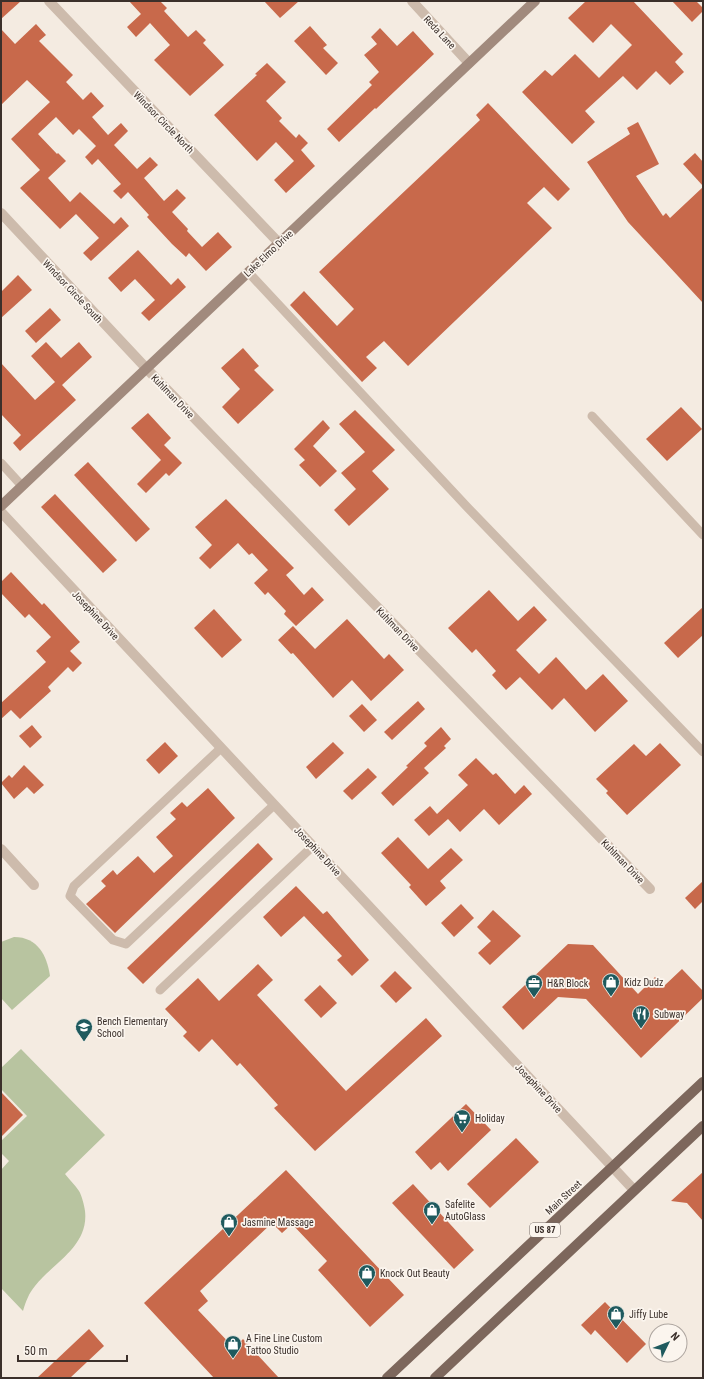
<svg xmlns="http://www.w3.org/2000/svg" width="704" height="1379" font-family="'Roboto Condensed',sans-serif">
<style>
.green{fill:#b8c4a0}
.building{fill:#c8694b}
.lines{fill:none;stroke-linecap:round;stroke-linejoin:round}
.service{stroke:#cdbbac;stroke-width:9}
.minor{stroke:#cdbbac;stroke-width:10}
.secondary{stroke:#a18a7d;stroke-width:10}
.primary{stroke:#7d675c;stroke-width:10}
.labels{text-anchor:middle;stroke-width:3.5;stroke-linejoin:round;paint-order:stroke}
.shield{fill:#fbf5ee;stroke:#756b66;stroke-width:1}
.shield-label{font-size:9px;font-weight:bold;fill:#3b302b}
.street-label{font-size:10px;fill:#3b302b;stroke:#fbf5ee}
.poi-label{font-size:10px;fill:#3b302b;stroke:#fbf5ee;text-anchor:start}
</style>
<rect width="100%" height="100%" fill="#f4ebe1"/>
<g class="green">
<path d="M14,937c24,0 33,19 36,39l-38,34 -11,-12v-56z"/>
<path d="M21,1049l84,86 -40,39c4,5 10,11 14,17 3,5 5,14 6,20 4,35 -31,51 -50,75 -6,7 -9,15 -12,25l-22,-23v-118l8,-9 -8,-8v-12l26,-25 -26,-27v-21z"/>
</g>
<g class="building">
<polygon points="1,1 21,1 1,19"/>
<polygon points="129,1 160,1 167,8 164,11 188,37 196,30 206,40 203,43 224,65 190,96 154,60 170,45 150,23 136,37 127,27 141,14"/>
<polygon points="264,1 299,1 280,18"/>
<polygon points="586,1 633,1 683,54 675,62 684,72 670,85 656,71 637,90 623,76 585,111 595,122 572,144 522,92 545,70 552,76 575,54 599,78 632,45 611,24 593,43 568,18"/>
<polygon points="672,1 696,1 703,8 703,11 692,22"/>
<polygon points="36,24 46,35 39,41 73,75 66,82 83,100 91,92 104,106 92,117 108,135 121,123 128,131 114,145 137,169 150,157 158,165 144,178 164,201 177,189 186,198 172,212 188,229 187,231 202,247 218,232 232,247 206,271 189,253 186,257 172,244 147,217 149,215 128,192 121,199 113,191 121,184 98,159 92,165 85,157 96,146 79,129 73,135 56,117 38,134 57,154 58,153 66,161 48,178 70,202 80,192 114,224 121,217 129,226 91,261 83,253 99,238 76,214 60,229 20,188 40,170 11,139 50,102 27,80 1,105 1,29 15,44"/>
<polygon points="310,26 327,45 323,48 338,63 326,75 294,41"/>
<polygon points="380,28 397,46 413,31 434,54 376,109 375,108 339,142 327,129 372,85 369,82 379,72 364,55 377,44 371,37"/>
<polygon points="267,63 286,82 266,101 282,118 279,121 296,138 299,134 308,143 301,150 315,166 286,193 274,180 294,161 276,142 257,161 214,115 257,75 255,74"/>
<polygon points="488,103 570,189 558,201 544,187 527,203 552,228 408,366 384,341 366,357 377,368 362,382 290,305 304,291 337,326 354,309 319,272 480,120 476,115"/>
<polygon points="638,122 659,164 636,176 663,216 666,213 670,218 703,187 703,303 628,222 587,162 630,134 627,128"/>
<polygon points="695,153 703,162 703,186 683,164"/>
<polygon points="138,250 171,285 178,278 186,287 149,321 141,313 155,300 135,279 121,292 108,278"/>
<polygon points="18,275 32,290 1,318 1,292"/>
<polygon points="50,308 61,320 36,343 25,331"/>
<polygon points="46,342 61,358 79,342 92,357 62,385 76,400 20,451 13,443 21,435 1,414 1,363 35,400 55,382 31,356"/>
<polygon points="243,348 259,366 254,370 274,390 238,424 222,407 240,389 221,368"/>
<polygon points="681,407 702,429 667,461 646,439"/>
<polygon points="355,410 395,450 372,471 389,489 349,526 334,510 356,489 341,473 365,452 339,424"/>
<polygon points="148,413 171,438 164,445 182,463 169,476 166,473 146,493 137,484 161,460 131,428"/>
<polygon points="323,420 330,428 313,446 337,471 320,487 299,465 305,460 294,449"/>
<polygon points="88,462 150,529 136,542 74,475"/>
<polygon points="55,494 117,560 103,573 41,507"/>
<polygon points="226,499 294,568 286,575 304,595 312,587 324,600 296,626 284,614 286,611 268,592 265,595 254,583 268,570 252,553 249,555 238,543 210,569 199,558 212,545 195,527"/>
<polygon points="11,572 42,605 44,603 80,642 70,651 82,663 73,672 68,667 48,687 51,691 20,719 11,710 1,719 1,703 46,662 36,651 51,637 29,614 25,618 1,593 1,582"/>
<polygon points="489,590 518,621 534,606 547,620 516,650 539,674 556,657 586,690 603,674 628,701 595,732 564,698 552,710 520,677 506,690 492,675 496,671 476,649 472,653 448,628"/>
<polygon points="703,607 703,635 678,658 664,643"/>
<polygon points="214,609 242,640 222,658 194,628"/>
<polygon points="347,619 384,659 389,654 404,670 371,701 352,680 333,698 293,653 291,654 278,640 293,626 315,649"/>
<polygon points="418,701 425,709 392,740 384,732"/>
<polygon points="362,704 377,720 364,732 349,716"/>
<polygon points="32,725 42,737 30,748 19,736"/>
<polygon points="441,727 451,739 444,746 446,748 424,768 429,773 393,806 381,793 408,767 406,766 427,746 424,743"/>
<polygon points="165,742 178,756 159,774 146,760"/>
<polygon points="333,742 344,753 316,779 306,767"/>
<polygon points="660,743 681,765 627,815 606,793 608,791 596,779 634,744 646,756"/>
<polygon points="476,758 493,775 496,773 515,794 524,785 532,794 499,825 484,809 460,832 448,819 429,836 414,820 430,806 437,814 468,785 458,775"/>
<polygon points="24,765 44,785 34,794 27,787 14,799 1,783 9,775 12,778"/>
<polygon points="368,768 377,777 352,800 343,791"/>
<polygon points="208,788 235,818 115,933 86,904 106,886 101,881 113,870 117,875 138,856 154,873 173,856 156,837 176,819 170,813 182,802 187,807"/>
<polygon points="398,837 428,869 451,848 463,860 440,881 446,888 426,906 409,887 411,885 381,853"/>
<polygon points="258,843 273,859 143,984 127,968"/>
<polygon points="703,881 703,901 695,909 685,898"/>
<polygon points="296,886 323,914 327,911 369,960 352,976 337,960 342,956 304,916 281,937 263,917"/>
<polygon points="461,904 474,918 454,937 441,923"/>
<polygon points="493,910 521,936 490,965 478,953 491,941 477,927"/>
<polygon points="568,944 593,945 638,994 655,977 664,986 682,969 703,991 703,998 641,1058 586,999 558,997 523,1030 502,1007"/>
<polygon points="258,964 273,980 257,995 346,1091 426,1018 442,1036 315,1151 274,1108 278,1105 240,1063 237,1066 212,1039 199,1052 183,1036 187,1032 165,1009 198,978 219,1001"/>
<polygon points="395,971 412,988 396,1003 380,986"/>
<polygon points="320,985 337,1003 321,1018 304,1000"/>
<polygon points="1,1092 23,1115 1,1137"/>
<polygon points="466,1104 491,1130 448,1171 440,1162 431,1170 415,1152"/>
<polygon points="516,1138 539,1162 490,1208 467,1184"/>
<polygon points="286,1170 404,1295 370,1327 318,1270 327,1261 292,1224 282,1233 272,1223 200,1291 208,1301 198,1310 234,1348 243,1339 279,1378 214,1378 144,1303"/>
<polygon points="703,1172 703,1221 687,1203 671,1201"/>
<polygon points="413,1184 474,1250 454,1269 392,1203"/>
<polygon points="605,1302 646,1344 627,1363 595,1330 591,1335 581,1325"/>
<polygon points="89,1329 104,1346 70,1378 37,1378"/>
</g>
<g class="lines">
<g class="service">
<polyline points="248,272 469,509 703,752"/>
<polyline points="592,416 703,535"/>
<polyline points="1,463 22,486"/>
<polyline points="221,748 74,886 70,896 113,940 126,944 274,805"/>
<polyline points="160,990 313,846"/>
</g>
<g class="minor">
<polyline points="49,1 279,243"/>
<polyline points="412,1 469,63"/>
<polyline points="1,213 146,368 650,889"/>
<polyline points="1,512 634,1190"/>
<polyline points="1,849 34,885"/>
</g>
<polyline class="secondary" points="1,506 535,1"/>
<g class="primary">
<polyline points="387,1378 703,1082"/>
<polyline points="435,1378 703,1126"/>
</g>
</g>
<defs>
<g id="shop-pin" transform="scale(0.9)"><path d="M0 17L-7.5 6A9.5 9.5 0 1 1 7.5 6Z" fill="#1f5a5e" stroke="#fbf5ee"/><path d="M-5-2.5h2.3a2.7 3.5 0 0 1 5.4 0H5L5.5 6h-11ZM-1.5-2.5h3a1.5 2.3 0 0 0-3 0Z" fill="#fff"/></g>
<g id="office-pin" transform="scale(0.9)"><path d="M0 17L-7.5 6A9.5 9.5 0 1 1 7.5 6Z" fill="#1f5a5e" stroke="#fbf5ee"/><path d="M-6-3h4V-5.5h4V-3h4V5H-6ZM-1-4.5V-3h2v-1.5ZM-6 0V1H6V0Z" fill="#fff"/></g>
<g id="restaurant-pin" transform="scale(0.9)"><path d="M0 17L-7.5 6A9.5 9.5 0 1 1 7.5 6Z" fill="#1f5a5e" stroke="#fbf5ee"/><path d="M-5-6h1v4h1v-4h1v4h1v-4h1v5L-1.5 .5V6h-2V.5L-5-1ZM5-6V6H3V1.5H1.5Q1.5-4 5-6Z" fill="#fff"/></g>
<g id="school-pin" transform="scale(0.9)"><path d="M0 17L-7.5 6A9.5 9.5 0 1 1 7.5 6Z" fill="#1f5a5e" stroke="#fbf5ee"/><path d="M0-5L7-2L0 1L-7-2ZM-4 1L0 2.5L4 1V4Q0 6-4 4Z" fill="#fff"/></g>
<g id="supermarket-pin" transform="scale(0.9)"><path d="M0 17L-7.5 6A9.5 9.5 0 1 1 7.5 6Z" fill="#1f5a5e" stroke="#fbf5ee"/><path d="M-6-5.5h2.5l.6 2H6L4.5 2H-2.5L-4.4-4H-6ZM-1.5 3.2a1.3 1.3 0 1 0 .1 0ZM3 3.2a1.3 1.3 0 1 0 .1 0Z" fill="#fff"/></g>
</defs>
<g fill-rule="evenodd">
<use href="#shop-pin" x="611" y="982"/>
<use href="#office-pin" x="534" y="983"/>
<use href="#restaurant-pin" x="641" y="1014"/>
<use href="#school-pin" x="84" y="1027"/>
<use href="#supermarket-pin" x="462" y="1118"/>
<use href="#shop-pin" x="432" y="1210"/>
<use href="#shop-pin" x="229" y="1222"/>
<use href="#shop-pin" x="367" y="1273"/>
<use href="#shop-pin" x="616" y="1314"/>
<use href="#shop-pin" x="233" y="1344"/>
</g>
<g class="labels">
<rect class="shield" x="530" y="1223" width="30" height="14" rx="3"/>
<g class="shield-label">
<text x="545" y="1233">US 87</text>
</g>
<g class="street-label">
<text transform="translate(440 32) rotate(47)" y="4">Reda Lane</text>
<text transform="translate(164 122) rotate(46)" y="4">Windsor Circle North</text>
<text transform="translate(268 253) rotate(-43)" y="4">Lake Elmo Drive</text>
<text transform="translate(73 291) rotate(47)" y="4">Windsor Circle South</text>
<text transform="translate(173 396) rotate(46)" y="4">Kuhlman Drive</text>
<text transform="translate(96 615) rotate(47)" y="4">Josephine Drive</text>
<text transform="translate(398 629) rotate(46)" y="4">Kuhlman Drive</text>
<text transform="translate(318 851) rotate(47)" y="4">Josephine Drive</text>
<text transform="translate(623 861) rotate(46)" y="4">Kuhlman Drive</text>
<text transform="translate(539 1088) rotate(47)" y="4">Josephine Drive</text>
<text transform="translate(563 1197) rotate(-43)" y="4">Main Street</text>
</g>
<g class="poi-label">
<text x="624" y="986">Kidz Dudz</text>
<text x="547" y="987">H&amp;R Block</text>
<text x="654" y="1018">Subway</text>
<text x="97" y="1025">Bench Elementary<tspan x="97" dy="12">School</tspan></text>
<text x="475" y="1122">Holiday</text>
<text x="445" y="1208">Safelite<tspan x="445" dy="12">AutoGlass</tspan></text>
<text x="242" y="1226">Jasmine Massage</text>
<text x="380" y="1277">Knock Out Beauty</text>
<text x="629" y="1318">Jiffy Lube</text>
<text x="246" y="1342">A Fine Line Custom<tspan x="246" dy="12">Tattoo Studio</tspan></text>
</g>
</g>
<rect width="704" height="1379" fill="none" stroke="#3b302b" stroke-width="4"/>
<g transform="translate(668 1343) rotate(47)"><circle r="19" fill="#fbf5ee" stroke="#aea6a0"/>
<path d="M0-3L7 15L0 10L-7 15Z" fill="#1f5a5e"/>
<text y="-6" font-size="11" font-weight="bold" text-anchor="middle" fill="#3b302b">N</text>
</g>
<path d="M18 1355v6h109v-6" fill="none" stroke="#3b302b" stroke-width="2"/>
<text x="24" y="1355" font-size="12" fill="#3b302b" stroke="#fbf5ee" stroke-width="3" paint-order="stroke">50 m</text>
</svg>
